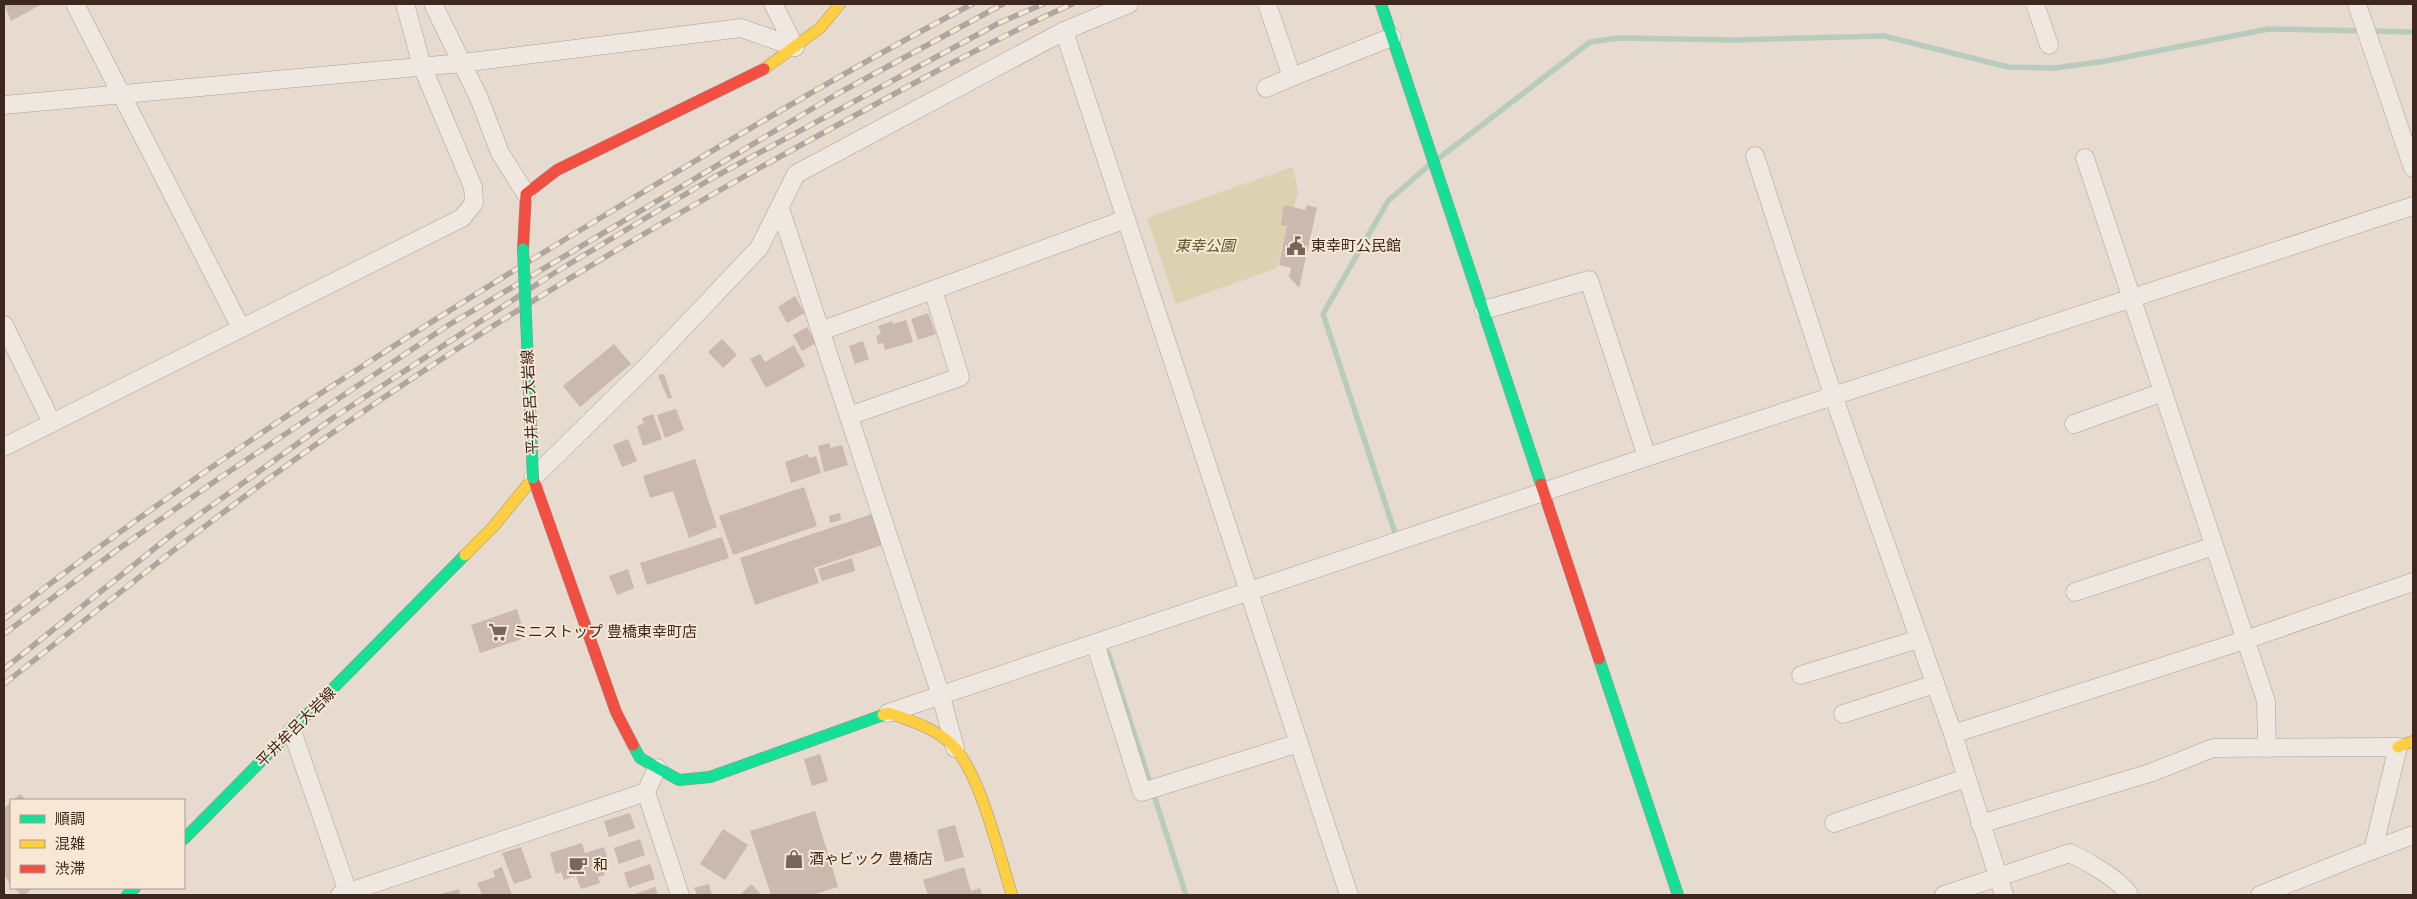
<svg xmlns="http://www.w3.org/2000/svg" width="2417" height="899" font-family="'Noto Serif','Noto Sans JP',serif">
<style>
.green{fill:#dad2b0}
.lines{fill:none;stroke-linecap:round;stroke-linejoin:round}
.stream{stroke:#b9cbbc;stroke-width:5.5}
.building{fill:#cbb8af}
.street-casing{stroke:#aca097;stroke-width:19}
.fast-casing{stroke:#9c9087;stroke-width:12}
.slow-casing{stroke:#9c9087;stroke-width:12}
.jam-casing{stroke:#9c9087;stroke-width:12}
.street{stroke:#eee8e1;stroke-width:18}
.fast{stroke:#16e098;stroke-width:11}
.slow{stroke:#ffcf43;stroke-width:11}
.jam{stroke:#f24e42;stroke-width:11}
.rail-casing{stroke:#aea7a1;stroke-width:5.5}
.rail{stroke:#f8e7d5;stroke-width:4;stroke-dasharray:11;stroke-linecap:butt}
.fast-bridge-casing{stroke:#9c9087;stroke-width:12;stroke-linecap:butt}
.fast-bridge{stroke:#16e098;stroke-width:11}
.labels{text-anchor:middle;stroke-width:4;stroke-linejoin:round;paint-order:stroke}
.park-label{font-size:15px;font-style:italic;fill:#585b23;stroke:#f8e7d5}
.poi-label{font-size:15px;fill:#3d271e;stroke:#f8e7d5;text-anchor:start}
.street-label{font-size:15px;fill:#3d271e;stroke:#f8e7d5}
</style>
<rect width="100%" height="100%" fill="#e6dbce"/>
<polygon class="green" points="1293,167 1298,192 1277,268 1176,304 1147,218"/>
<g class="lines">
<g class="stream">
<polyline points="1439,158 1590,42 1620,38 1736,40 1884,36 2008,67 2055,68 2106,61 2268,29 2413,32"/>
<polyline points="1397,539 1323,314 1388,201 1428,166"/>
<polyline points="1108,652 1186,895"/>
</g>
</g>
<g class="building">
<polygon points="4,4 42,4 11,21"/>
<polygon points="1284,205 1305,210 1307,205 1317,208 1299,288 1289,277 1291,268 1279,265 1287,226 1281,225"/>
<polygon points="795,296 805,313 787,323 778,307"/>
<polygon points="928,313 936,334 918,340 911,319"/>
<polygon points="906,320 913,342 885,350 883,343 878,344 876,336 881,334 878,326 892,321 893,324"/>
<polygon points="807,327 816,343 802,351 793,335"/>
<polygon points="722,339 737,355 723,368 708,352"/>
<polygon points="863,341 869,359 855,364 849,346"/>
<polygon points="614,344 631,364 580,407 563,386"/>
<polygon points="794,345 805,366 766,388 750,359 760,354 765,362"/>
<polygon points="664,374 672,398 668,399 658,375"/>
<polygon points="676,409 684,430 665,438 657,415"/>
<polygon points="653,414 662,439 643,446 637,426 644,423 642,418"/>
<polygon points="628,439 637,461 622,467 613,445"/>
<polygon points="830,443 830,448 842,445 848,465 824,472 818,446"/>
<polygon points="808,454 809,458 816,456 821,473 791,483 785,462"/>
<polygon points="695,459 717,527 689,538 673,491 650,498 643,476"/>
<polygon points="804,487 817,526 733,555 719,516"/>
<polygon points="840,513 841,520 830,523 829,516"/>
<polygon points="875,513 885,544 814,568 819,583 755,605 740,558"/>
<polygon points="722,537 729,558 647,585 640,563"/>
<polygon points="852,558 855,571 822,581 818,569"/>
<polygon points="628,569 634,588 617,595 609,576"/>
<polygon points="517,609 525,638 480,653 471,625"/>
<polygon points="820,754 828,781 812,786 804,759"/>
<polygon points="20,794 26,800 13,800"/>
<polygon points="11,802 11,884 4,876 4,809"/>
<polygon points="815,811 838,887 812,895 771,895 750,831"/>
<polygon points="630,813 635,828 609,837 604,821"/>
<polygon points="955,825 964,857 945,862 937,830"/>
<polygon points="723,829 748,845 725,880 700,864"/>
<polygon points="640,839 645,855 619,864 614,848"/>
<polygon points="582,843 585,853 604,847 609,863 597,867 598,871 603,869 605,875 598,877 600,883 581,889 576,876 564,880 561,872 556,874 550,853"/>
<polygon points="521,847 532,878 514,884 502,853"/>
<polygon points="650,864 655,879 629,888 624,873"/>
<polygon points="502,867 512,895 482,895 477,883 495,877 493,871"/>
<polygon points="964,867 971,891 980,888 982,895 928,895 923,880"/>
<polygon points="709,884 712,895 697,895 694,888"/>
<polygon points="751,884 762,895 740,895"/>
<polygon points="655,887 658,895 632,895"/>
<polygon points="14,888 33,888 25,895 21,895"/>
<polygon points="459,889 460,895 437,895"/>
</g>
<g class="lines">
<g class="street-casing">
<g id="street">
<polyline points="75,4 241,328"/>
<polyline points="433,4 479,98 500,153 526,194"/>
<polyline points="773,4 795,47"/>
<polyline points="1267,4 1292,77 1392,37"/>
<polyline points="2035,4 2049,45"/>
<polyline points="2357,4 2413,168"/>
<polyline points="1064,31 1349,895"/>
<polyline points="1266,88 1292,77"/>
<polyline points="4,105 462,63 741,28 795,47"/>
<polyline points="1755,156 1833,395 1953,734 2004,895"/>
<polyline points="2085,158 2266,701 2267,748"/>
<polyline points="780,208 941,696 955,748"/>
<polyline points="1484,310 1589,280 1647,457"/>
<polyline points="4,325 52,423"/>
<polyline points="821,331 1126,219"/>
<polyline points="849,416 960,377 933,290"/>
<polyline points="2074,424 2163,392"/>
<polyline points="4,447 462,218 474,203 473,187 422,66 405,4"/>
<polyline points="533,478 647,366 759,248 796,174 1064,31 1129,4"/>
<polyline points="2075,592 2214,546"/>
<polyline points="1095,643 1142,792 1299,743"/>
<polyline points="1801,675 1919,639"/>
<polyline points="888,713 1647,457 2413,206"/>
<polyline points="1843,714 1935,684"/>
<polyline points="292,731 349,895"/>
<polyline points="1953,734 2245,640 2413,582"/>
<polyline points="646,792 680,895"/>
<polyline points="1834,823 1966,778"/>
<polyline points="1980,824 2150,773 2213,748 2398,747 2373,850 2260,895"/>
<polyline points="2373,850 2413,835"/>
<polyline points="340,895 646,792 657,768"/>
<path d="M1944,895l126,-42c15,7 51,27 59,42"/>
</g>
</g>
<g class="fast-casing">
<g id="fast">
<polyline points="1381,4 1541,484"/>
<polyline points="1599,659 1678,895"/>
<polyline points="633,745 640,758 679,780 710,777 883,715"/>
<polyline points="184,839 465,555"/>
<polyline points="127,895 135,888"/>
</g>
</g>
<g class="slow-casing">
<g id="slow">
<polyline points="764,69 820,28 840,4"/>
<polyline points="465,555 494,526 533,478"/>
<path d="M883,715l5,-2c24,8 50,16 67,35 27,31 44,107 57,147"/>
<polyline points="2398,747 2413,741"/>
</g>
</g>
<g class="jam-casing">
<g id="jam">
<polyline points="523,249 526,194 557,170 764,69"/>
<polyline points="533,478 616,712 633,745"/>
<polyline points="1541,484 1599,659"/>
</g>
</g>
<use href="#street" class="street"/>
<use href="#fast" class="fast"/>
<use href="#slow" class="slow"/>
<use href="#jam" class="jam"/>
<g class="rail-casing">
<g id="rail">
<path d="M4,619c188,-146 389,-276 593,-399 124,-75 248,-149 375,-216"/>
<polyline points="4,634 117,550 218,479 447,326 837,94 1003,4"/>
<polyline points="4,669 175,532 333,418 551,275 709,180 999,23 1043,4"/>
<path d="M4,684c110,-87 219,-175 334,-255 159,-111 326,-210 496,-302 78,-43 156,-86 238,-123"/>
</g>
</g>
<use href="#rail" class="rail"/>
<g class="fast-bridge-casing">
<polyline id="fast-bridge" points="523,249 533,478"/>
</g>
<use href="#fast-bridge" class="fast-bridge"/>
</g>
<defs>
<g id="civic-bare" transform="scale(1.5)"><path d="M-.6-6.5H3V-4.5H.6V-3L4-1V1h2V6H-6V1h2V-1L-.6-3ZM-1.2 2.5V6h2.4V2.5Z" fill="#78665c" stroke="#f8e7d5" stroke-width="2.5" paint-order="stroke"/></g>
<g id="supermarket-bare" transform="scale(1.5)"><path d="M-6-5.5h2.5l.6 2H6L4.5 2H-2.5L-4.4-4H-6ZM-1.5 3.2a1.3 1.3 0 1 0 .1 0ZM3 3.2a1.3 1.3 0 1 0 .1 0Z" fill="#78665c" stroke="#f8e7d5" stroke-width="2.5" paint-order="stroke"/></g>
<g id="shop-bare" transform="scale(1.5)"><path d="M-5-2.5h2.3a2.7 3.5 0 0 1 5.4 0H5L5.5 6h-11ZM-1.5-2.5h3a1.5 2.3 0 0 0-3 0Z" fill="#78665c" stroke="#f8e7d5" stroke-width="2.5" paint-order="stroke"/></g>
<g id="cafe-bare" transform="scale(1.5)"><path d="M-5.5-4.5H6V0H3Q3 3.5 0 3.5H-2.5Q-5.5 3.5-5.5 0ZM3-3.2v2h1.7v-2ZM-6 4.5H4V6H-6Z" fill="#78665c" stroke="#f8e7d5" stroke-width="2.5" paint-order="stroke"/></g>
</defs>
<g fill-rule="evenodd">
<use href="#civic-bare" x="1296" y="246"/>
<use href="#supermarket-bare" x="498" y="632"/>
<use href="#shop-bare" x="794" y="859"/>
<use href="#cafe-bare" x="578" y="865"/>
</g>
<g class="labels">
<g class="park-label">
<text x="1205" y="251">東幸公園</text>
</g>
<g class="poi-label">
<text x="1311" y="251">東幸町公民館</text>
<text x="513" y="637">ミニストップ 豊橋東幸町店</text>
<text x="809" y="864">酒ゃビック 豊橋店</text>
<text x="593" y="870">和</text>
</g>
<g class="street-label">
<text transform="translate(530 402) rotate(-93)" y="5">平井牟呂大岩線</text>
<text transform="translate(296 727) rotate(-45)" y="5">平井牟呂大岩線</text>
</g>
</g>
<rect width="2417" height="899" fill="none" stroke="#3d271e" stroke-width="10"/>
<rect x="10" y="799" width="175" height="90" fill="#f8e7d5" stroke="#ad9a8c"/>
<rect x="20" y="815" width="25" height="8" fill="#16e098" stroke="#ad9a8c"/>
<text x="55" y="824" font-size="15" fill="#3d271e">順調</text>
<rect x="20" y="840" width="25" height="8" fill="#ffcf43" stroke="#ad9a8c"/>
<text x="55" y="849" font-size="15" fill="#3d271e">混雑</text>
<rect x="20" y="865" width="25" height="8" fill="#f24e42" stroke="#ad9a8c"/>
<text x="55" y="874" font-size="15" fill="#3d271e">渋滞</text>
</svg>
